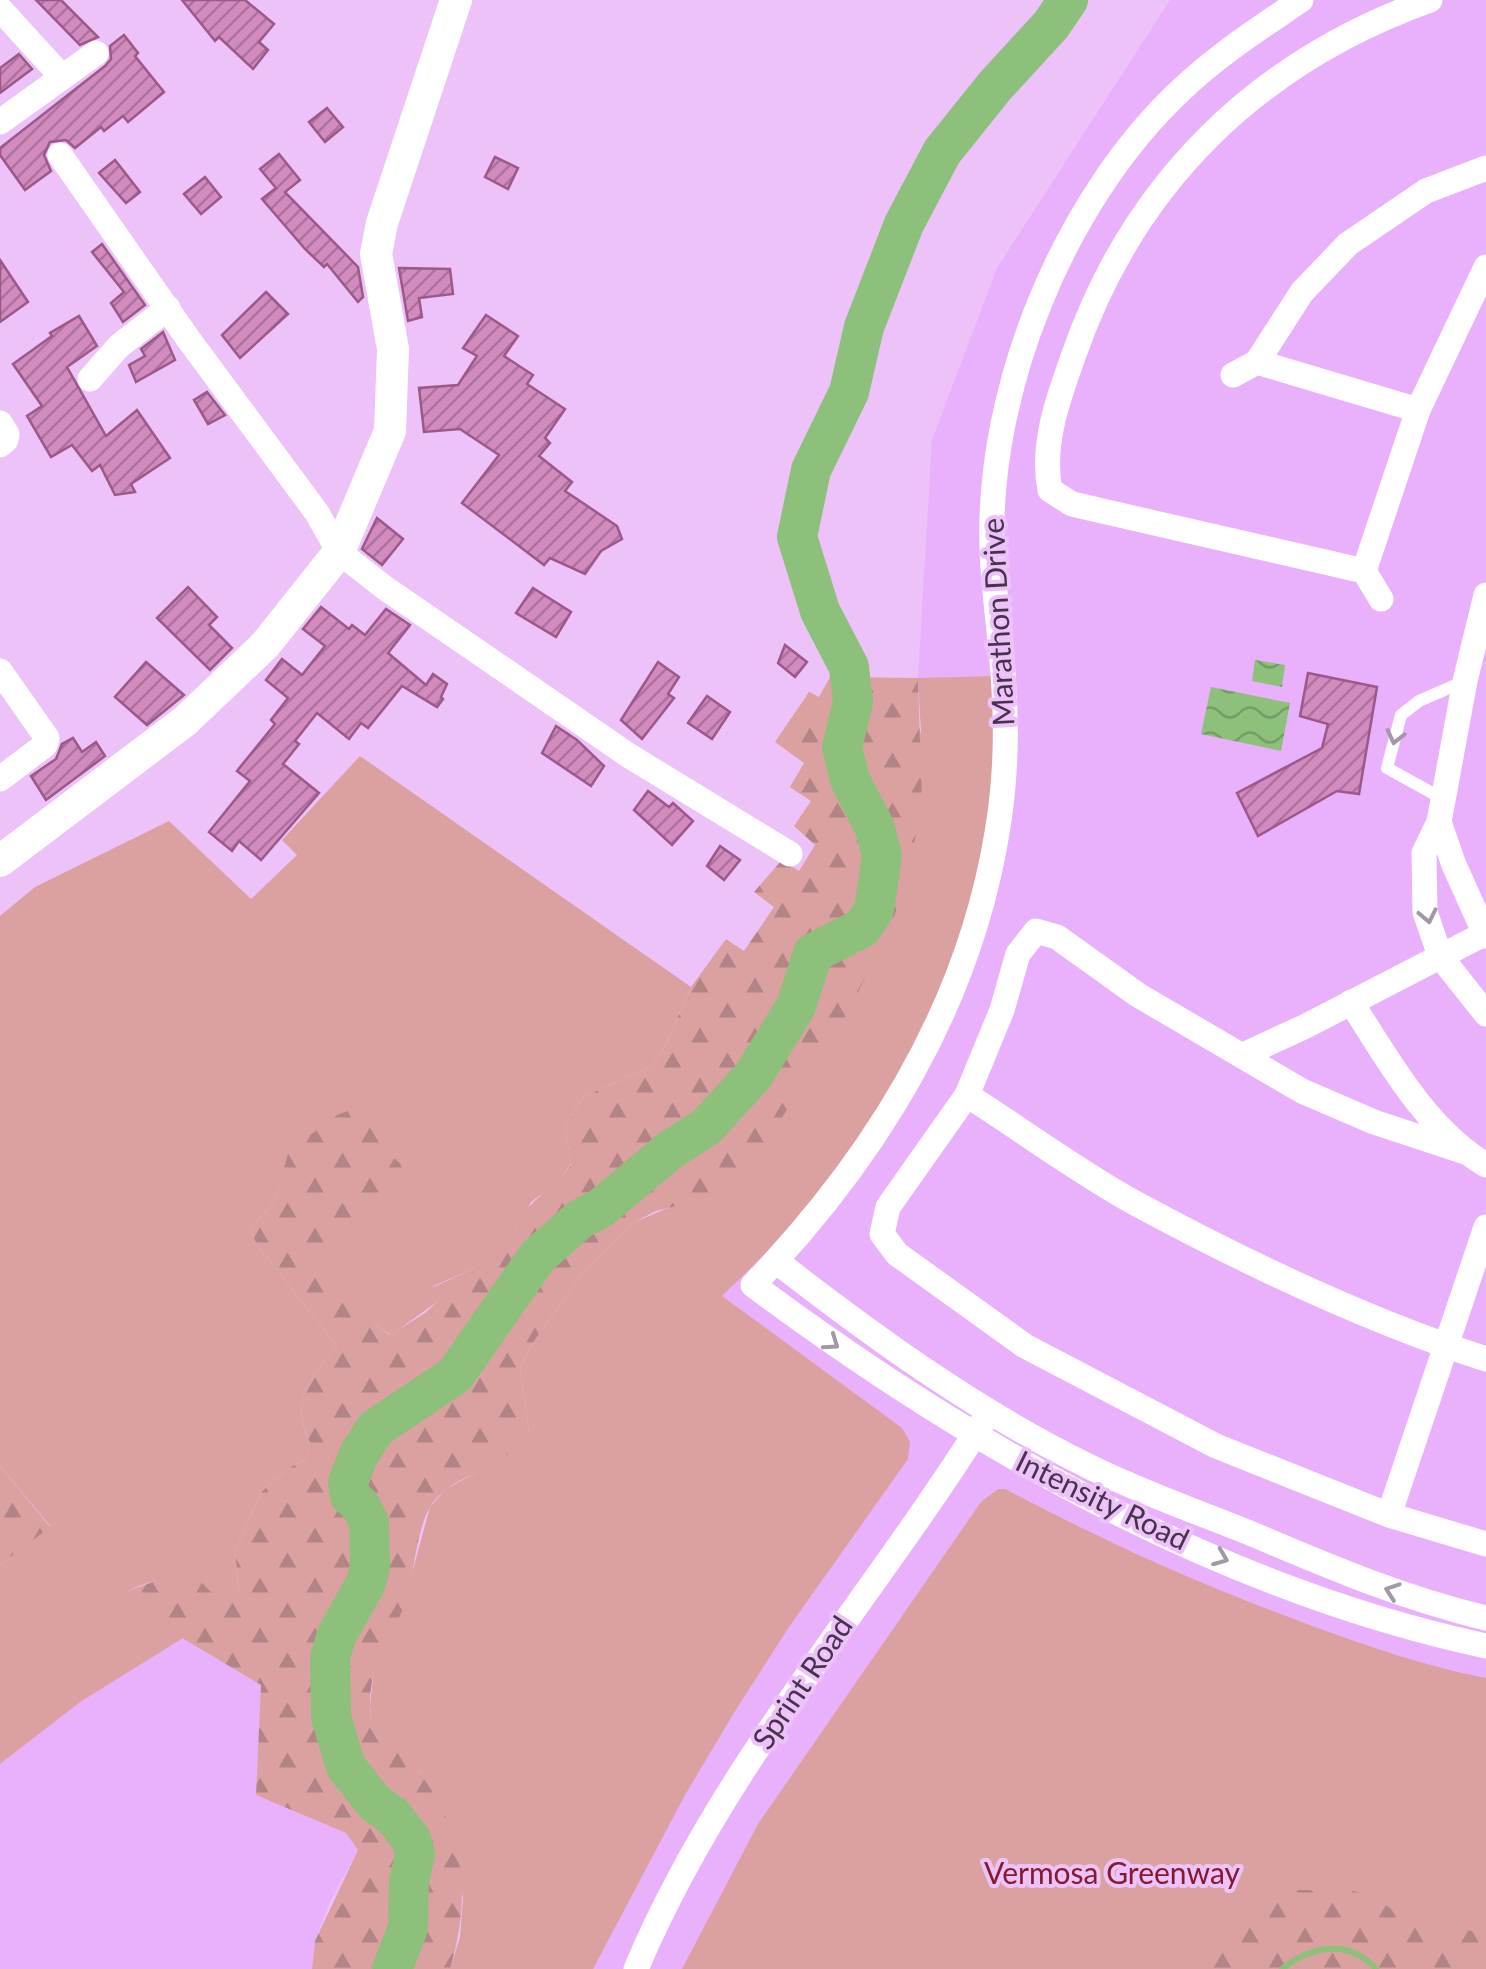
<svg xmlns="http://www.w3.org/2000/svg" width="1486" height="1969" viewBox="0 0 1486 1969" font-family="Lato,sans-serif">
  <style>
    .built { fill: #e9b0fb }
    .green { fill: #dba1a1 }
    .forest { fill: url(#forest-firs) }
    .water { fill: url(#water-waves) }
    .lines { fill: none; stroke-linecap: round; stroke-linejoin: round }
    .stream { stroke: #8dc07b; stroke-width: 6 }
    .river { stroke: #8dc07b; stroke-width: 40 }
    .building { fill: url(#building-hatch); stroke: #9b5889; stroke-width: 2.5 }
    .service { stroke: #fff; stroke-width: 12 }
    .minor { stroke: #fff; stroke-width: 25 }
    .tertiary { stroke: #fff; stroke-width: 32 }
    .oneway { stroke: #a398a6 }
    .labels { text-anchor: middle; stroke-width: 8; stroke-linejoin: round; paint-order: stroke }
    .street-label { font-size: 30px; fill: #47324d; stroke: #ecc2f9 }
    .park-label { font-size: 30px; fill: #841a2b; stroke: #ecc2f9 }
  </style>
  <defs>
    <pattern id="forest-firs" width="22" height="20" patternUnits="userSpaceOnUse" patternTransform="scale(2.5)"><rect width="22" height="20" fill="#dba1a1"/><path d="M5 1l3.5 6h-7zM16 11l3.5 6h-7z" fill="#b38485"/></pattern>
    <pattern id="water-waves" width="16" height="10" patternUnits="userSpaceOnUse" patternTransform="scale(2.5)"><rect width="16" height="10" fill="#8dc07b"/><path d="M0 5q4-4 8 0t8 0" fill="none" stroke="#759d67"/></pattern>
    <pattern id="building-hatch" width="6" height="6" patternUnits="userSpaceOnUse" patternTransform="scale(2.5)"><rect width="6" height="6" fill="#d28bbe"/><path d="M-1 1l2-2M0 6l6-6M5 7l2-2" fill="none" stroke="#ac729d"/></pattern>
  </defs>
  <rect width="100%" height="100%" fill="#ecc2f9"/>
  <g class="built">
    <polygon points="1170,0 1486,0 1486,1969 450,1969 921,731 918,678 932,440 997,268"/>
    <polygon points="37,1536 135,1610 262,1685 256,1795 347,1833 358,1850 329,1904 315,1941 312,1969 0,1969 0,1565"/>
  </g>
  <g class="green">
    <path d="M 998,676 C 995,721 996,768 989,813 C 972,936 919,1053 850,1155 C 814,1207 767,1252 722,1296 L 902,1428 L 910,1442 L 908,1459 L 789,1627 L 735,1711 L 685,1795 L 593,1969 L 450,1969 L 460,1937 L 463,1898 L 445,1822 L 419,1772 L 391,1751 L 372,1727 L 370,1705 L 375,1662 L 403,1606 L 430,1507 L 445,1490 L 508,1454 L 529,1433 L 520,1367 L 532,1344 L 585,1270 L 635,1222 L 677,1204 L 828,1049 L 854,996 L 921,731 L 918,678 Z"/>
    <path d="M 360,756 L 691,987 L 665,1046 L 652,1066 L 583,1097 L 565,1125 L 571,1164 L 554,1185 L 531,1202 L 518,1228 L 492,1252 L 471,1270 L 433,1286 L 441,1299 L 391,1335 L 377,1326 L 323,1262 L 375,1207 L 400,1163 L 388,1153 L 280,1182 L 274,1202 L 250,1229 L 257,1245 L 337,1346 C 309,1380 290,1399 310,1444 L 305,1460 L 290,1467 L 262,1491 L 235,1551 L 239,1593 L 212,1593 L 195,1577 C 166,1577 143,1582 117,1596 L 183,1638 L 80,1702 L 0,1764 L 0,1565 L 50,1526 L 0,1466 L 0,916 L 35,887 L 169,821 L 251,899 L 297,855 L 282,840 Z"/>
    <path d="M 998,1489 L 1005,1489 C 1107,1543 1210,1589 1318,1628 C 1373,1648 1428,1667 1486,1678 L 1486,1969 L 682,1969 L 758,1824 L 981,1502 Z"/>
  </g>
  <g class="forest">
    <path d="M 830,677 L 918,678 L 922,801 L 908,877 L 887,936 L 828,1049 L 764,1144 L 723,1187 L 699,1200 L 656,1211 L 635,1222 L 585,1270 L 532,1344 L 520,1367 L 529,1433 C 522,1440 515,1448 508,1454 C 484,1473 451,1478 432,1504 C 415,1529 415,1576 404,1606 C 390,1642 370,1663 370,1705 C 370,1745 401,1749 421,1775 C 466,1836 471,1898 450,1969 L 312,1969 L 315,1941 L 358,1850 L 346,1833 L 256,1795 L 261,1685 L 135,1610 L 116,1595 L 167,1577 L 196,1577 L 212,1593 L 239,1593 L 235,1551 L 262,1491 L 290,1467 L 305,1460 L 310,1443 C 290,1399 309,1380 337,1346 L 257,1245 L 250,1229 L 274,1202 L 289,1151 L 337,1115 L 361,1106 L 388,1153 L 400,1163 L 405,1177 L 324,1262 L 377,1326 L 390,1335 L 425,1313 L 440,1299 L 433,1287 L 471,1270 L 518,1228 L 516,1221 C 533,1200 554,1185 571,1165 L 565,1125 L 583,1097 L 652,1066 L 665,1046 L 691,987 L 726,939 L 744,951 L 774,907 L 754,892 L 782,860 L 799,871 L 815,845 L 794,826 L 811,801 L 790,787 L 804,763 L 775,742 L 809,692 L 819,697 Z"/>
    <polygon points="0,1466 50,1527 0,1565"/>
    <polygon points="1298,1890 1310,1890 1318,1894 1353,1891 1372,1895 1409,1922 1486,1933 1486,1969 1204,1969 1221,1941 1239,1925"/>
  </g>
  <g class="water">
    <polygon points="1255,660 1285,665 1282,687 1252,681"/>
    <polygon points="1211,687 1290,703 1281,751 1201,734"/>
  </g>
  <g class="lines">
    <path class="stream" d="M 1282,1969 C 1311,1946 1349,1938 1376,1969"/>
    <polyline class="river" points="392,1969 408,1928 409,1882 415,1854 411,1839 393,1816 375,1803 346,1767 331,1717 330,1657 337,1634 366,1583 370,1566 369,1522 360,1505 350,1496 348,1482 359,1454 376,1428 455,1375 538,1256 580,1219 601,1208 670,1150 706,1127 753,1076 796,1006 813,953 862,928 874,910 882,856 875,828 850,780 842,747 853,702 849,667 820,611 797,537 811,470 849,392 864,327 904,224 942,152 995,86 1051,25 1068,0"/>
  </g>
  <g class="building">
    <polygon points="36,0 61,0 98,37 80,45"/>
    <polygon points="182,0 245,0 274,24 259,42 268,50 253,69 219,37 215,41"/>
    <polygon points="124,35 138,53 135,56 164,92 128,122 123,116 104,131 101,127 75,148 66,140 50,142 44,155 51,171 25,190 0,155 0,148 105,66 111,59 110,46"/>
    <polygon points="19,54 32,69 0,93 0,68"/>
    <polygon points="327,108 343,127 325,142 309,122"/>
    <polygon points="279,154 300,180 285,192 358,267 363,297 358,302 327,264 324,267 305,249 262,199 276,188 260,169"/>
    <polygon points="495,157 518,168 508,189 485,177"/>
    <polygon points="115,160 140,192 126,203 99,173"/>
    <polygon points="205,177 221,197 201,214 184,194"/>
    <polygon points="102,244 145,305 123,322 111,303 124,292 92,252"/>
    <polygon points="0,260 28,302 0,322"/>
    <polygon points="399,268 450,269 453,294 419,298 422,317 408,321"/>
    <polygon points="266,292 288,314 240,358 222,335"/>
    <polygon points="486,315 518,336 504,356 533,375 527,384 565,409 545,438 550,443 539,456 572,482 565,491 617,526 622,539 601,551 585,574 550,558 544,565 462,503 499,455 460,429 424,432 419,388 458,385 477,356 463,348"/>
    <polygon points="79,316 97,346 67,367 106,436 137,410 170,458 131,484 135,492 115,495 100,465 92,471 72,445 51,457 27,416 42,406 13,364 52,336 50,333"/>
    <polygon points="163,332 175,360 136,382 129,365 145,356 141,349"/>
    <polygon points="207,392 225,415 208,424 194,400"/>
    <polygon points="377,518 403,539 382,565 362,549"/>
    <polygon points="188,587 217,617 209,625 232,648 210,670 157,618"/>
    <polygon points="533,588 571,612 556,637 516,613"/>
    <polygon points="321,607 349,629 352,625 365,635 386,609 410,625 388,653 426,685 433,674 447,684 441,697 443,699 437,707 402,686 368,728 361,723 349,739 317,713 295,741 299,744 283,764 319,793 261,860 239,841 232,851 209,832 250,781 237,771 275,724 271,720 288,698 266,680 282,659 302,675 325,646 303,629"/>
    <polygon points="785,645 807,662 795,677 778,663"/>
    <polygon points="146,662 184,695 147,725 115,697"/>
    <polygon points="658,662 679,677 668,694 674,698 642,739 621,720"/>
    <polygon points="1308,673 1377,687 1359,794 1337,791 1258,836 1237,793 1322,748 1328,724 1300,716"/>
    <polygon points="707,696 730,712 712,739 688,723"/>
    <polygon points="556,726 577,740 604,766 591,786 542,753"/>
    <polygon points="73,738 82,752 96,742 105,756 46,800 31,776 56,759 62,744"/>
    <polygon points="648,791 669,807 673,803 693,821 672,845 634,810"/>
    <polygon points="720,846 740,860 724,880 707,866"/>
  </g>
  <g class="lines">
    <polyline class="service" points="1443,799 1387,768 1401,715 1419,701 1465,681"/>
    <g class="minor">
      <path d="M 1301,0 C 1260,28 1216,56 1180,91 C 1064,200 987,389 992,547 C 993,594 1002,642 1004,690 C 1007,737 1005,786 997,833 C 968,1009 875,1158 753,1285 C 968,1445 1221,1589 1486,1646"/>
      <polyline points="0,9 62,77"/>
      <polyline points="0,122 96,53"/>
      <polyline points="60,155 189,340 317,513 339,552 385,588 628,755 790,854"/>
      <polyline points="1233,375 1257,362"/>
      <polyline points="90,379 119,346 168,308"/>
      <polyline points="1418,410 1257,362 1302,292 1348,244 1426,191 1486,168"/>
      <polyline points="0,423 7,434 6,440 0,445"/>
      <polyline points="1364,571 1418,410 1486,267"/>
      <polyline points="1486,595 1465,681 1439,822 1424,853 1425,912 1440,956 1486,1014"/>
      <path d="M 1381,599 L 1364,571 L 1072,504 L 1050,490 C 1041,445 1058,399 1073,357 C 1133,183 1257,62 1430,0"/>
      <polyline points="0,671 47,738 45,745 0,779"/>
      <polyline points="1439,822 1454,865 1486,936"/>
      <path d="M 1351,1002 C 1388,1060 1426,1129 1486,1165"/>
      <polyline points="1243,1055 1304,1027 1484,934"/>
      <path d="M 967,1095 C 1022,1130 1077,1171 1135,1203 C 1246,1263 1365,1320 1486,1359"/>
      <polyline points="1465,1152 1374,1122 1302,1091 1138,995 1057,937 1036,931 1018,954 1002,1010 967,1095 888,1207 882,1234 897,1254 1025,1346 1216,1446 1389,1515 1486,1544"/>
      <path d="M 776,1261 C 874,1337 976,1411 1088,1466 C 1142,1493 1201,1513 1257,1536 C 1332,1568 1406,1599 1486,1618"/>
      <polyline points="1389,1515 1486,1227"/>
      <path d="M 636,1969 C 720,1769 868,1604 982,1423"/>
    </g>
    <polyline class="tertiary" points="0,861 185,721 265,645 339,552 390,431 393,349 376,254 382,223 456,0"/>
  </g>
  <defs><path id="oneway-chevron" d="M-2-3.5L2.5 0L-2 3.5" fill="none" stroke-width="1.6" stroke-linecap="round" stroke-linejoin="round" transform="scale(2.5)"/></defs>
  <g class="oneway">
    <use href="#oneway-chevron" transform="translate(1395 737) rotate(104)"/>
    <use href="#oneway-chevron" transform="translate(1428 916) rotate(78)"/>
    <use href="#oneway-chevron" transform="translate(832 1343) rotate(35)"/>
    <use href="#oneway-chevron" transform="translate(1221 1558) rotate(22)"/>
    <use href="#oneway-chevron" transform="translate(1392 1591) rotate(-161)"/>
  </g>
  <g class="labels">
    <g class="street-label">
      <text transform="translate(999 622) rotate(-93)" y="10">Marathon Drive</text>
      <text transform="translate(1102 1501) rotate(26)" y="10">Intensity Road</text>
      <text transform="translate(803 1683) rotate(-56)" y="10">Sprint Road</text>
    </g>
    <g class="park-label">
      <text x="1112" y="1884">Vermosa Greenway</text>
    </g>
  </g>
</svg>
